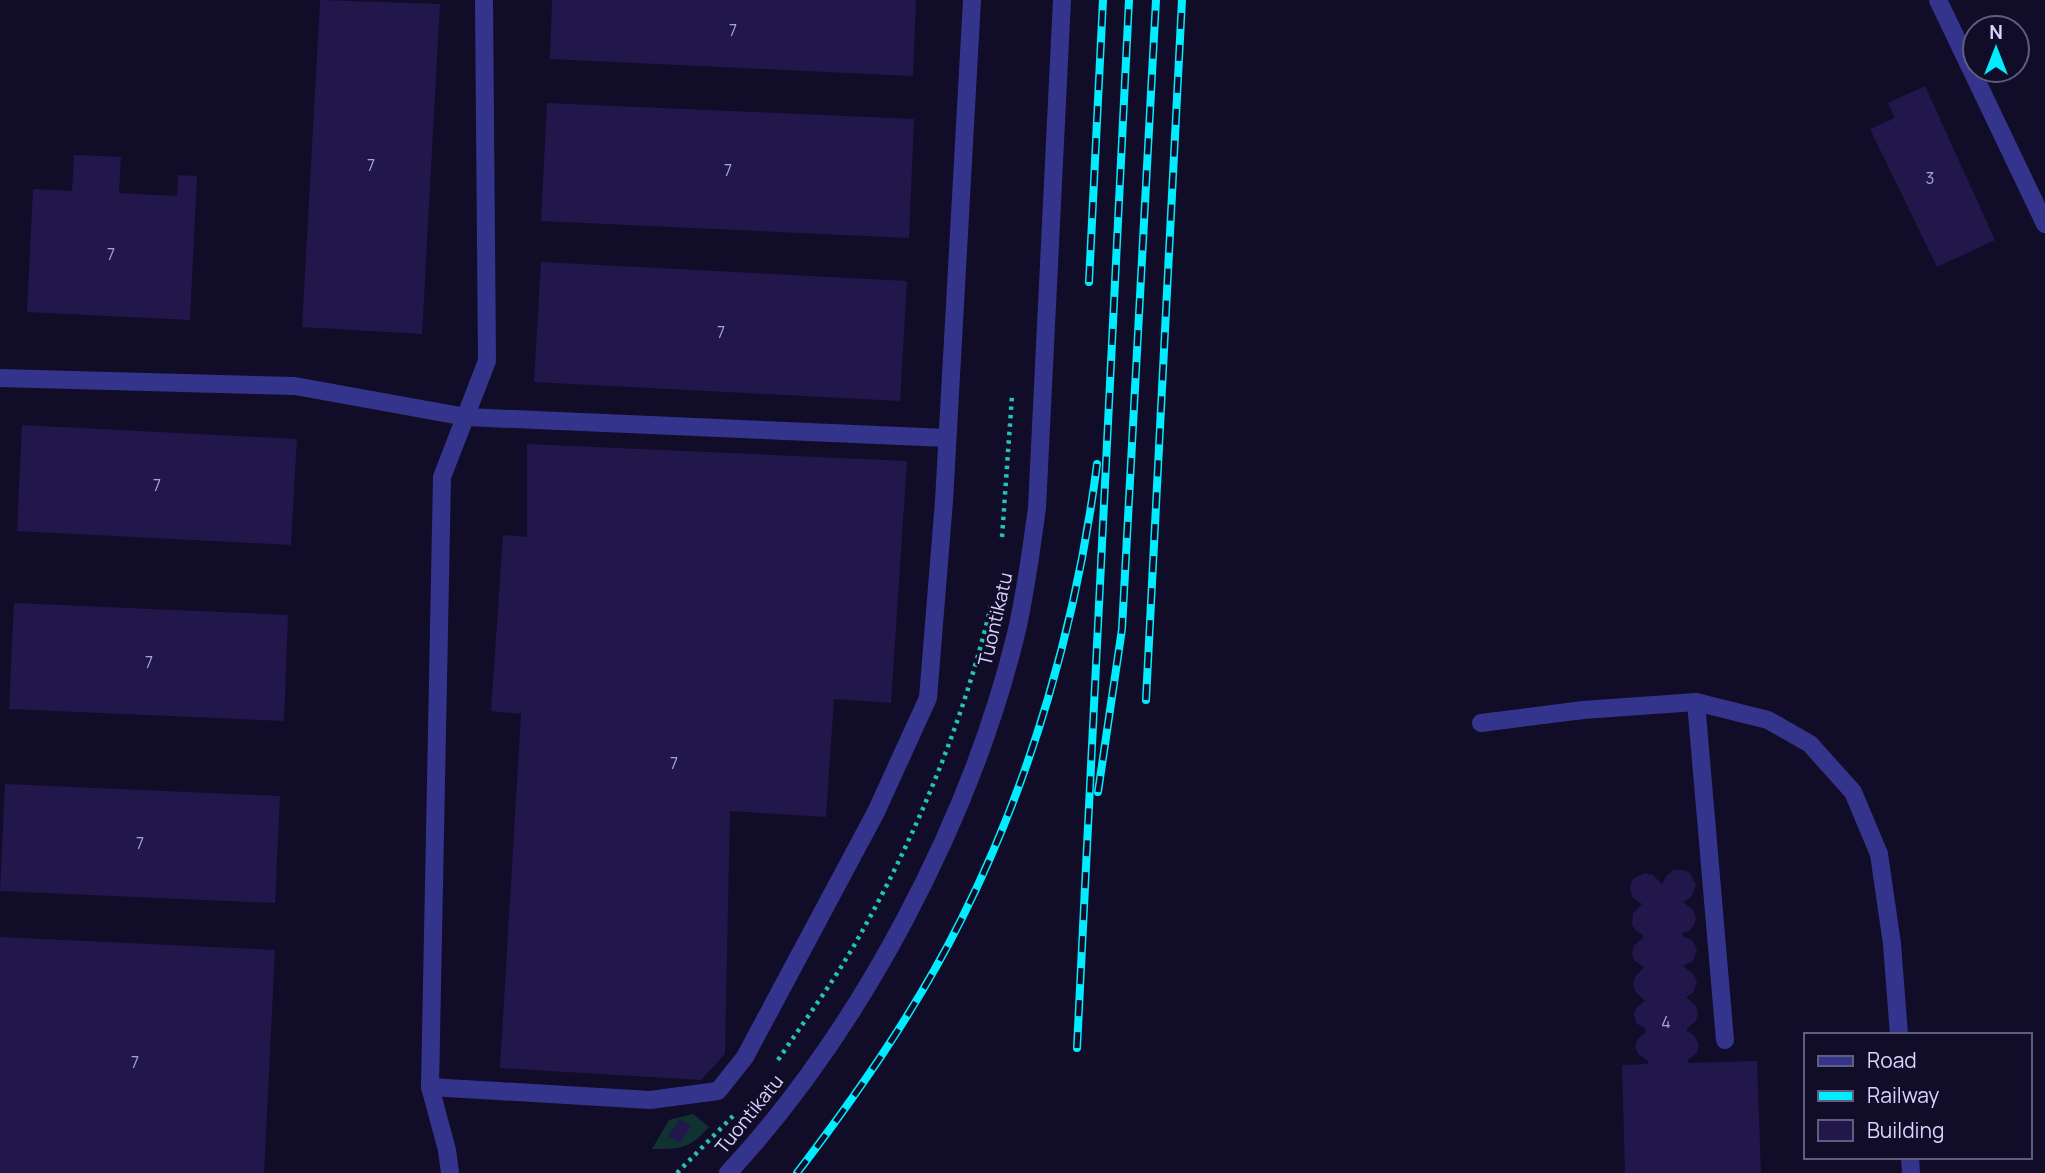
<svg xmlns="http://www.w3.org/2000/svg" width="2045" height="1173" viewBox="0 0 2045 1173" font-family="Manrope,sans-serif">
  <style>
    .green { fill: #103331 }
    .building { fill: #21174b }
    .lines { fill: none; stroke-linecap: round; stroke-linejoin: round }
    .path { stroke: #23c4b7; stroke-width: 4.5; stroke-dasharray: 3.5 5; stroke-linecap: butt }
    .service { stroke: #35348c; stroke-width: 18 }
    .tertiary { stroke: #35348c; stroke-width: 18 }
    .rail-casing { stroke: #00ecff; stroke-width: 8 }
    .rail { stroke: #110d28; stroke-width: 5; stroke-dasharray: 16; stroke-linecap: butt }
    .labels { text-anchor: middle; stroke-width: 5; stroke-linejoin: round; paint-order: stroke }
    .number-label { font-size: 16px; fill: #aaa5d2 }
    .street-label { font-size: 19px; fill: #d8d4ff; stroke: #110d28 }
  </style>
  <rect width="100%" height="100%" fill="#110d28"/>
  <path class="green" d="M 693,1114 L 709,1127 C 689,1149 681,1149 652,1149 L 669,1120 Z"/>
  <g class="building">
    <polygon points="320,0 440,4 422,334 302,327"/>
    <polygon points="552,0 916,0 913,76 550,59"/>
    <polygon points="1925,86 1995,240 1937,267 1870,129 1895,118 1888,103"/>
    <polygon points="547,103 914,119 909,238 541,221"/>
    <polygon points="74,155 121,157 119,193 177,196 178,175 197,176 190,320 27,312 33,189 72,191"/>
    <polygon points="541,262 907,281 900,401 534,382"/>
    <polygon points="22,425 297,439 291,545 17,531"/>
    <polygon points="527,444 907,461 891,703 834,699 826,817 730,811 725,1054 701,1080 500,1068 521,714 491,711 503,535 527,537"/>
    <polygon points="14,603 288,615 284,721 9,709"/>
    <polygon points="5,784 280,796 275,903 0,891"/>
    <polygon points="1674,870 1683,870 1690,873 1696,885 1691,897 1683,902 1693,910 1696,918 1694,925 1689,931 1682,933 1682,936 1692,940 1697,950 1693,961 1683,966 1694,975 1697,982 1693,993 1686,997 1696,1006 1698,1013 1696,1021 1687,1028 1687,1031 1694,1035 1699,1045 1697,1053 1688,1060 1688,1063 1757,1061 1761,1173 1625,1173 1622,1065 1648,1064 1648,1061 1638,1054 1635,1047 1637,1040 1646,1032 1646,1029 1636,1023 1634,1015 1636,1008 1645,1001 1635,991 1633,984 1635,977 1644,967 1634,960 1632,953 1634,946 1643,938 1643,935 1636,931 1632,925 1633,913 1642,904 1632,897 1630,885 1634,878 1645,873 1653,875 1662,884 1667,875"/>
    <polygon points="0,937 275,950 264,1173 0,1173"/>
    <polygon points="680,1119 691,1126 680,1143 668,1136"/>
  </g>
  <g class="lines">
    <g class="path">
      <polyline points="1002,537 1012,396"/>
      <path d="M 778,1060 C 803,1023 829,988 852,949 C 913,844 965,720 992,601"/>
      <polyline points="677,1173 733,1116"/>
    </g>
    <g class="service">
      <polyline points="1938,0 2045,224"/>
      <polyline points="0,378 295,386 466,417 947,438"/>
      <polyline points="1696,702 1725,1040"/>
      <polyline points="1481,723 1583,710 1696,702 1768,720 1810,744 1853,792 1879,854 1892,944 1899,1035"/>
      <polyline points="430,1087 650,1100 718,1091 745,1057 876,812 928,698 944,501 972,0"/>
      <polyline points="1910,1157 1911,1173"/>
      <polyline points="450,1173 447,1150 430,1087 442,477 487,361 484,0"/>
    </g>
    <path class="tertiary" d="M 728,1173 C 860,1031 970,822 1016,634 C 1026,592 1031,550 1037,508 L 1062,0"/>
    <g class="rail-casing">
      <g id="rail">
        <polyline points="1089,282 1103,0"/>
        <polyline points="1146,700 1182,0"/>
        <polyline points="1098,792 1122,629 1156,0"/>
        <polyline points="1077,1048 1129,0"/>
        <path d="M 797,1173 C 858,1093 916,1010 961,920 C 1032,779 1077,621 1097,464"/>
      </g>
    </g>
    <use href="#rail" class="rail"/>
  </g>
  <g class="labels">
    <g class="number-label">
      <text x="733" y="36">7</text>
      <text x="371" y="171">7</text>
      <text x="728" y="176">7</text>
      <text x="1930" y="184">3</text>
      <text x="111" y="260">7</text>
      <text x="721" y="338">7</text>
      <text x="157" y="491">7</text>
      <text x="149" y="668">7</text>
      <text x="674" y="769">7</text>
      <text x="140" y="849">7</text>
      <text x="1666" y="1028">4</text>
      <text x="135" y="1068">7</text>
    </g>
    <g class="street-label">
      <text transform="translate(995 619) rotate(-77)" y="7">Tuontikatu</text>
      <text transform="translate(749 1114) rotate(-51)" y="7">Tuontikatu</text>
    </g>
  </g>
  <rect x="1804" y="1033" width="228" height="126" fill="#110d28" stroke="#615d7e" stroke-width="2"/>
  <rect x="1818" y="1056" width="35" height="10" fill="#35348c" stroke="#615d7e" stroke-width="2"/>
  <text x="1867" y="1068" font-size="21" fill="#d8d4ff">Road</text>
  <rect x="1818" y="1091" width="35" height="10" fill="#00ecff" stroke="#615d7e" stroke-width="2"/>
  <text x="1867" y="1103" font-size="21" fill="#d8d4ff">Railway</text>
  <rect x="1818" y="1120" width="35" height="21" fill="#21174b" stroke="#615d7e" stroke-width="2"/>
  <text x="1867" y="1138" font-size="21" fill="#d8d4ff">Building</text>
  <g transform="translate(1996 49)"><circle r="33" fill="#110d28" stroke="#615d7e" stroke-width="2"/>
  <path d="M0-5L12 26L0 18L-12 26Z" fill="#00ecff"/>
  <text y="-10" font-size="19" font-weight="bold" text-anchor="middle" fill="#d8d4ff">N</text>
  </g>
</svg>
